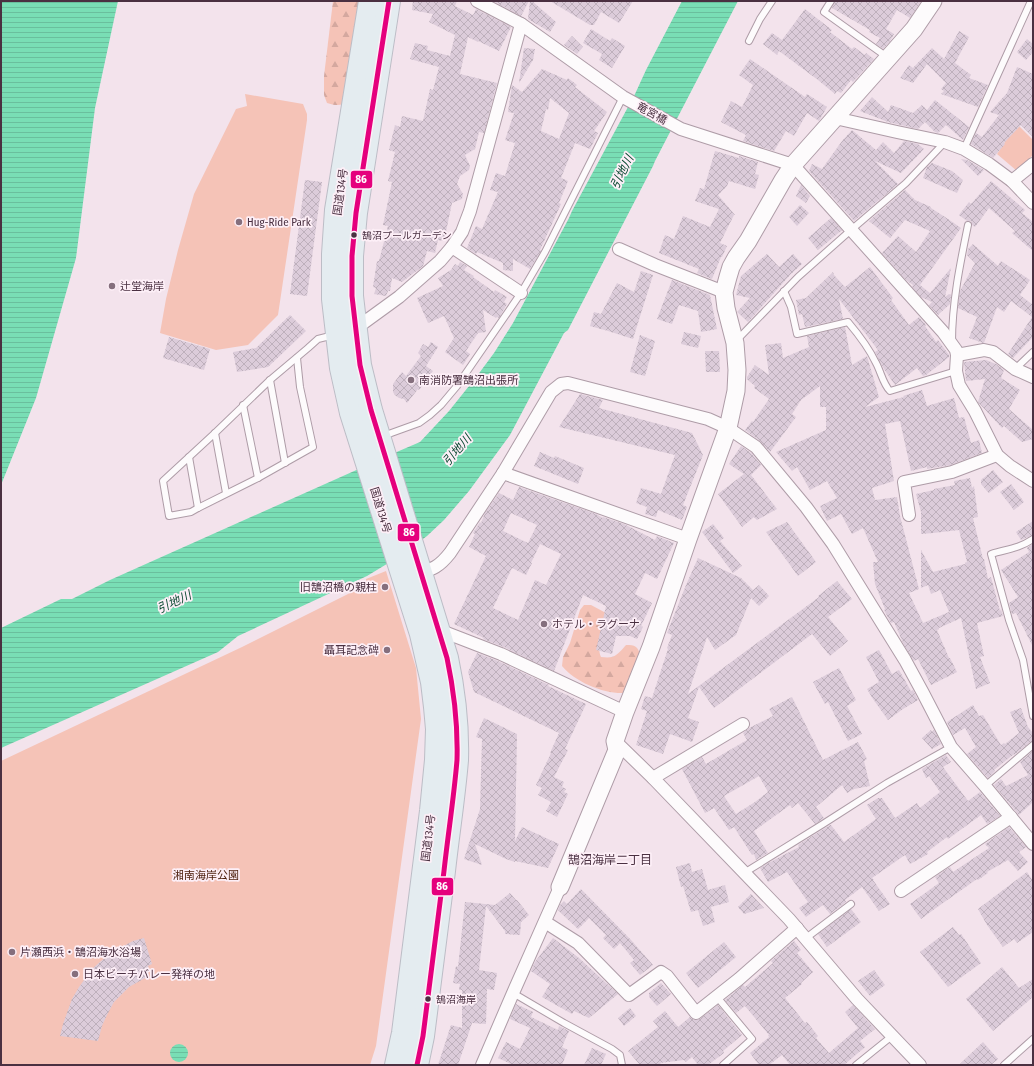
<svg xmlns="http://www.w3.org/2000/svg" width="1034" height="1066" viewBox="0 0 1034 1066" font-family="'Fira Sans Condensed','Noto Sans JP',sans-serif">
  <style>
    .forest { fill: url(#forest-firs) }
    .green { fill: #f5c3b7 }
    .water { fill: url(#water-rules) }
    .building { fill: url(#building-cross-hatch); fill-rule: evenodd }
    .lines { fill: none; stroke-linecap: round; stroke-linejoin: round }
    .lane-casing { stroke: #ae9ca7; stroke-width: 8 }
    .street-casing { stroke: #ae9ca7; stroke-width: 14 }
    .secondary-casing { stroke: #ae9ca7; stroke-width: 19 }
    .highway-casing { stroke: #bcbdc6; stroke-width: 24 }
    .lane { stroke: #fdfbfc; stroke-width: 6 }
    .street { stroke: #fdfbfc; stroke-width: 12 }
    .secondary { stroke: #fdfbfc; stroke-width: 17 }
    .highway { stroke: #e4ecf0; stroke-width: 22 }
    .bus-1-casing { stroke: #fdeff7; stroke-width: 8 }
    .bus-1 { stroke: #e5007d; stroke-width: 5 }
    .poi-dot { fill: #856f7d; stroke: #fdeff7; stroke-width: 1.5 }
    .bus-dot { fill: #4a3041; stroke: #fdeff7; stroke-width: 1.5 }
    .labels { text-anchor: middle; stroke-width: 3.5; stroke-linejoin: round; paint-order: stroke }
    .bus-label { font-size: 10px; fill: #4a3041; stroke: #fdeff7; text-anchor: start }
    .street-label { font-size: 11px; fill: #4a3041; stroke: #fdeff7 }
    .poi-label { font-size: 11px; fill: #4a3041; stroke: #fdeff7; text-anchor: start }
    .park-label { font-size: 11px; fill: #4d200e; stroke: #fdeff7 }
    .water-label { font-size: 12px; font-style: italic; fill: #094830; stroke: #fdeff7 }
    .neighbourhood-label { font-size: 12px; fill: #4a3041; stroke: #fdeff7 }
    .line-badge { stroke: #fdeff7; stroke-width: 1.5 }
    .badge-label { font-size: 11px; text-anchor: middle; font-weight: bold; fill: #fff }
  </style>
  <defs>
    <pattern id="forest-firs" width="22" height="20" patternUnits="userSpaceOnUse"><rect width="22" height="20" fill="#f5c3b7"/><path d="M5 1l3.5 6h-7zM16 11l3.5 6h-7z" fill="#d4a89f"/></pattern>
    <pattern id="water-rules" width="6" height="5" patternUnits="userSpaceOnUse"><rect width="6" height="5" fill="#79deb5"/><path d="M0 2.5h6" fill="none" stroke="#6abf9d"/></pattern>
    <pattern id="building-cross-hatch" width="8" height="8" patternUnits="userSpaceOnUse"><rect width="8" height="8" fill="#dcccda"/><path d="M0 0l8 8M0 8l8-8" fill="none" stroke="#beb0bc"/></pattern>
  </defs>
  <rect width="100%" height="100%" fill="#f3e3ec"/>
  <g class="forest">
    <path d="M 333,1 L 360,1 L 343,104 C 338,106 333,105 327,103 L 324,95 L 324,76 Z"/>
    <path d="M 584,605 L 591,605 L 606,613 C 603,625 596,646 601,657 C 615,659 617,655 626,645 C 635,645 638,646 640,655 L 624,693 C 604,694 575,682 562,666 L 563,657 L 570,643 L 580,610 Z"/>
  </g>
  <g class="green">
    <polygon points="245,94 303,104 307,114 307,120 278,315 248,345 216,350 160,333 166,299 178,250 194,194 236,109 247,106"/>
    <polygon points="1017,124 1033,140 1033,155 1017,171 997,154"/>
    <polygon points="386,571 416,668 421,719 376,1046 370,1065 1,1065 1,761 242,647 366,585 366,579"/>
  </g>
  <g class="water">
    <polygon points="1,1 118,1 95,108 76,258 36,398 1,485"/>
    <polygon points="682,1 738,1 655,161 653,166 568,330 564,333 510,435 469,491 444,520 427,536 400,556 367,576 238,636 218,652 1,748 1,628 61,599 72,599 110,580 399,451 420,442 449,411 477,376 494,353 513,323 569,218 572,211 635,94 646,70"/>
    <circle cx="179" cy="1053" r="9"/>
  </g>
  <g class="building">
    <polygon points="413,1 457,1 455,6 473,15 476,9 511,27 499,51 478,41 478,42 468,37 460,74 497,83 484,133 479,132 475,149 465,155 470,166 469,170 460,176 457,184 463,194 462,199 452,203 444,241 438,240 435,253 427,251 423,266 402,282 392,278 390,291 388,291 386,296 374,294 376,288 373,287 377,261 379,261 388,226 383,225 392,182 388,181 395,152 389,150 395,125 400,127 402,116 423,121 430,89 433,90 439,67 410,59 415,43 428,46 427,50 450,56 455,35 429,22 433,14 412,10"/>
    <polygon points="493,1 529,1 521,16"/>
    <polygon points="530,1 532,1 556,22 550,32 528,19"/>
    <polygon points="550,1 633,1 619,23 601,12 594,25 590,25"/>
    <polygon points="835,1 921,1 910,18 897,10 886,29 894,34 890,41 883,49 876,44 880,38 869,32 870,30 832,8"/>
    <polygon points="805,9 832,30 830,32 852,49 854,47 865,55 866,53 874,59 853,82 851,80 841,93 837,91 835,94 818,80 779,51 777,55 763,44 772,33 782,40"/>
    <polygon points="591,29 610,41 612,38 625,46 612,68 599,60 602,54 583,43"/>
    <polygon points="959,31 969,37 955,63 971,75 969,78 988,85 978,107 941,94 944,91 941,89 946,83 927,64 913,83 900,78 909,65 913,68 932,48 944,59"/>
    <polygon points="572,36 583,47 577,54 564,45"/>
    <polygon points="1027,39 1033,44 1033,52 1026,60 1017,52"/>
    <polygon points="524,48 535,49 533,60 519,83"/>
    <polygon points="750,59 805,97 807,94 827,107 819,121 807,113 794,136 786,131 774,151 743,141 746,135 721,122 731,101 742,107 753,85 739,75"/>
    <polygon points="1017,67 1033,74 1033,137 1021,125 1004,143 1005,144 993,158 971,144 976,133 982,137 999,115 990,112 1007,93"/>
    <path d="M 542,69 L 567,80 L 568,78 L 577,85 L 575,87 L 607,112 L 594,131 L 598,133 L 590,149 L 575,143 L 561,178 L 568,181 L 559,203 L 561,204 L 540,250 L 541,251 L 530,269 L 513,259 L 513,271 L 503,270 L 503,263 L 477,252 L 476,254 L 467,248 L 476,226 L 482,229 L 498,192 L 490,190 L 496,173 L 505,176 L 515,143 L 505,140 L 514,113 L 508,112 L 512,85 L 522,92 ZM 550,98 L 569,113 L 559,139 L 541,131 L 546,109 L 548,110 Z"/>
    <polygon points="872,97 888,112 891,105 913,113 922,105 927,110 935,100 969,127 963,140 946,125 938,133 935,132 925,122 918,129 888,122 860,111"/>
    <polygon points="852,130 876,150 883,142 894,153 904,141 918,144 924,149 901,173 875,161 898,184 854,221 809,171 812,164 822,169 842,141"/>
    <polygon points="715,151 739,158 739,156 758,162 755,174 759,175 755,189 729,181 727,186 718,195 735,215 734,215 720,243 727,246 722,257 721,257 712,279 697,273 699,269 659,253 665,235 674,239 683,216 710,227 719,209 695,201 700,188 704,189"/>
    <polygon points="961,159 967,160 984,170 978,176"/>
    <polygon points="932,163 952,171 963,180 957,193 923,178 927,167"/>
    <polygon points="305,180 322,182 307,296 290,294"/>
    <polygon points="991,181 1025,210 1022,213 1033,222 1033,251 1012,233 1015,231 989,208 975,227 972,225 971,221 967,221 959,215 969,202 971,204"/>
    <polygon points="801,185 810,196 806,203 796,196"/>
    <polygon points="905,190 915,200 931,207 931,208 948,219 961,228 920,285 930,293 951,268 945,297 949,294 951,295 950,304 938,315 929,305 932,302 921,297 912,287 913,285 906,280 882,253 898,236 916,252 930,231 905,220 890,238 869,221"/>
    <polygon points="800,205 809,213 797,226 789,217"/>
    <polygon points="831,218 842,230 818,250 808,238"/>
    <polygon points="973,244 998,266 1001,261 1030,280 1020,295 1033,305 1033,337 1013,358 1008,354 1032,317 1011,301 1004,312 997,307 984,343 983,343 969,338 977,317 958,308 960,291 975,263 967,255 968,249"/>
    <polygon points="767,254 779,267 793,254 802,264 791,274 748,322 737,312 750,298 736,295 741,276"/>
    <polygon points="460,262 467,266 464,270 474,276 473,277 494,292 495,290 507,297 504,302 507,304 499,318 497,317 496,318 483,310 486,332 478,333 466,351 470,354 463,365 445,352 454,338 444,316 428,323 417,298 443,286 438,278 451,270 455,264 458,266"/>
    <polygon points="870,267 893,298 891,300 909,325 919,317 926,325 925,326 936,342 938,340 949,355 949,357 926,375 923,376 917,368 895,385 884,369 875,352 878,350 839,299 843,319 805,327 802,314 799,315 796,300 806,298 833,272 834,275 845,287"/>
    <polygon points="641,271 653,275 633,339 608,331 590,326 594,312 601,314 617,283 634,292"/>
    <polygon points="672,280 710,295 717,329 701,332 698,311 679,305 672,324 657,319"/>
    <polygon points="290,315 306,331 268,367 237,372 233,352 256,348"/>
    <polygon points="845,327 852,365 867,356 879,397 865,407 904,397 903,396 922,390 927,406 954,398 959,418 964,417 971,443 979,440 982,453 950,465 927,469 927,467 911,471 900,421 885,424 894,481 872,488 875,500 897,497 900,516 919,589 909,593 923,623 949,612 940,590 931,594 928,585 921,588 921,550 933,572 965,564 965,563 967,562 959,530 933,533 921,534 921,512 916,494 934,490 934,489 955,485 954,481 970,478 972,488 974,486 978,517 973,518 983,559 984,559 988,579 991,577 1000,611 1001,609 1003,616 977,623 984,656 980,657 990,683 976,689 961,618 939,628 939,629 937,630 949,658 950,658 957,672 931,685 918,659 914,661 904,645 894,622 891,623 884,610 885,609 875,584 873,562 878,562 863,528 852,534 841,514 827,521 820,506 837,498 827,481 810,490 797,467 792,471 776,452 826,430 826,407 820,407 820,386 801,400 792,414 796,417 770,452 760,441 745,430 752,421 753,422 769,399 754,388 755,386 747,379 747,377 755,365 769,375 765,345 781,343 783,358 809,347 807,336"/>
    <polygon points="684,332 701,336 698,348 681,344"/>
    <polygon points="640,335 655,341 645,376 630,372"/>
    <polygon points="169,337 210,349 204,370 163,358"/>
    <polygon points="431,342 438,347 426,366 433,371 419,390 418,389 407,403 404,399 399,398 395,395 393,392 393,384 402,372 406,376 421,356 418,353 423,344 428,347"/>
    <polygon points="705,351 719,351 720,372 706,372"/>
    <polygon points="986,360 996,364 1004,370 1001,378 1020,390 1009,409 1033,430 1033,439 1022,442 1004,426 1002,428 978,402 985,379 966,381 964,362"/>
    <polygon points="580,394 603,400 599,408 692,433 703,455 683,505 687,507 682,520 658,510 656,517 645,514 647,507 636,503 641,488 661,494 675,455 559,427"/>
    <polygon points="741,446 751,453 761,465 751,475 777,509 757,520 754,517 742,527 718,494 744,474 729,464"/>
    <polygon points="540,452 554,458 555,456 584,468 578,484 534,466"/>
    <polygon points="993,470 1003,482 989,493 981,484 981,480"/>
    <polygon points="1011,484 1024,502 1014,510 1000,492"/>
    <path d="M 519,487 L 596,514 L 603,518 L 603,517 L 624,524 L 655,540 L 657,536 L 674,543 L 657,579 L 645,573 L 635,594 L 652,603 L 641,626 L 643,627 L 637,639 L 630,636 L 616,636 L 612,654 L 596,650 L 606,606 L 583,595 L 554,671 L 504,647 L 483,639 L 484,638 L 454,624 L 486,556 L 469,547 L 475,534 L 473,533 L 480,522 L 481,523 L 485,513 L 499,493 L 513,500 ZM 511,513 L 537,525 L 528,543 L 503,531 ZM 540,544 L 561,554 L 546,585 L 535,580 L 518,620 L 493,608 L 512,568 L 526,575 L 532,563 L 531,563 Z"/>
    <polygon points="1033,521 1033,535 1021,540 1016,532"/>
    <polygon points="787,522 816,562 798,576 766,532"/>
    <polygon points="713,524 724,538 720,541 742,566 733,573 702,532"/>
    <polygon points="1033,544 1033,647 1016,613 1012,614 1009,603 1018,597 1001,570 1029,552 1027,548"/>
    <polygon points="698,558 741,578 753,590 759,585 769,596 759,606 751,598 736,635 715,650 707,637 688,694 819,597 818,596 837,581 852,599 828,617 848,641 830,656 812,634 714,708 699,687 688,718 699,722 692,742 670,734 663,754 636,745 647,711 641,709 645,696 652,698 668,649 667,648 672,635 667,633 686,585"/>
    <polygon points="879,650 892,674 899,670 911,691 913,690 918,700 903,709 888,720 873,699 867,689 879,682 866,657"/>
    <polygon points="477,653 498,661 549,685 548,686 586,704 565,749 568,750 554,777 564,782 562,787 566,789 564,792 568,794 557,817 546,811 551,802 538,795 542,788 536,785 551,753 550,753 559,733 474,692 468,672"/>
    <polygon points="839,668 856,700 847,706 862,734 848,741 828,702 825,704 813,682"/>
    <path d="M 792,697 L 823,760 L 858,742 L 867,759 L 864,761 L 870,786 L 854,789 L 847,793 L 842,785 L 816,807 L 824,818 L 815,824 L 798,803 L 792,808 L 790,805 L 754,831 L 768,853 L 756,860 L 754,854 L 752,855 L 734,827 L 729,830 L 714,808 L 705,813 L 682,769 L 702,757 L 706,764 L 747,740 L 743,733 L 749,728 L 773,716 L 769,709 ZM 759,776 L 768,792 L 755,802 L 736,814 L 724,796 Z"/>
    <polygon points="973,705 979,716 983,715 1001,745 1004,743 1005,744 1019,733 1010,712 1021,708 1028,727 1033,733 1033,741 1030,742 1014,755 1014,754 994,770 995,771 988,778 967,754 976,747 965,728 953,735 947,722"/>
    <polygon points="484,718 517,734 515,841 522,827 559,844 548,868 515,861 515,862 506,859 475,844 482,865 464,859 480,809 482,739 476,737"/>
    <polygon points="931,730 932,732 934,730 941,744 932,749 922,738"/>
    <polygon points="1033,751 1033,802 1019,815 994,785 1001,779 1006,786 1028,775 1020,762"/>
    <polygon points="946,755 951,762 943,767 968,801 980,792 1000,816 987,824 981,815 948,839 947,837 927,852 928,854 910,864 905,855 872,878 874,880 873,880 890,904 879,911 862,887 845,900 846,902 830,914 823,905 806,917 799,908 808,902 787,872 768,882 760,868 774,860 799,847 798,845 830,825 831,825 844,842 876,819 867,805 878,798 882,798 895,818 917,803 920,808 940,792 929,776 926,778 922,769"/>
    <polygon points="1009,827 1026,847 1019,852 1028,862 1018,871 1008,860 987,872 988,873 978,880 977,879 936,908 921,919 910,904 939,883 935,877 950,867 953,872 989,848 985,844"/>
    <polygon points="690,863 692,872 702,869 708,890 725,885 729,902 711,907 715,922 703,926 698,910 691,912 683,886 681,887 676,867"/>
    <polygon points="1027,872 1033,881 1033,932 1017,943 1014,939 1003,947 987,925 978,909"/>
    <polygon points="581,889 631,940 653,965 640,975 630,963 634,960 620,943 614,949 603,938 606,935 589,918 578,929 558,910 560,905 564,901 567,904"/>
    <polygon points="510,893 516,900 517,900 529,915 521,922 520,935 505,934 505,931 486,906 479,970 497,973 494,990 487,989 486,1024 472,1023 458,1065 438,1065 451,1025 462,1028 462,990 459,990 460,984 453,983 456,966 458,967 465,902 495,905"/>
    <polygon points="751,894 764,908 744,914 738,907"/>
    <polygon points="851,909 861,922 827,947 818,934"/>
    <polygon points="953,927 959,935 961,934 981,963 948,987 920,952"/>
    <polygon points="144,938 152,964 148,966 149,969 144,971 147,977 129,987 114,1002 107,1015 102,1026 98,1041 60,1036 63,1024 72,999 79,987 92,969 101,961 120,948 133,941"/>
    <polygon points="553,938 579,958 618,994 589,1018 574,1011 572,1014 542,997 550,984 531,971 535,962"/>
    <polygon points="794,941 801,950 797,953 813,972 801,983 802,984 785,998 805,1023 807,1022 818,1036 816,1038 829,1053 858,1028 845,1012 853,1005 875,1029 860,1041 865,1047 844,1065 790,1065 782,1055 769,1065 759,1065 750,1053 769,1037 768,1035 769,1035 745,1006 736,1013 725,1000 743,985 745,987 773,963 771,961"/>
    <polygon points="724,942 736,957 698,988 686,973"/>
    <polygon points="1002,967 1019,988 1033,979 1033,997 993,1031 966,999"/>
    <polygon points="874,970 885,985 870,996 858,981"/>
    <polygon points="661,983 671,994 657,1006 649,997 649,993"/>
    <polygon points="516,1004 533,1012 531,1017 558,1030 559,1026 569,1031 562,1047 568,1050 562,1065 513,1065 498,1058 506,1042 520,1049 530,1028 510,1019"/>
    <polygon points="718,1005 742,1035 723,1051 724,1053 708,1065 698,1065 692,1057 686,1062 684,1060 660,1063 662,1065 640,1065 628,1051 658,1027 653,1021 665,1011 678,1027 690,1017 694,1020 697,1020 700,1019"/>
    <polygon points="630,1008 636,1016 624,1026 618,1018"/>
    <polygon points="983,1042 998,1059 991,1065 959,1065"/>
    <polygon points="592,1048 606,1054 601,1065 584,1065"/>
  </g>
  <g class="lines">
    <g class="lane-casing">
      <g id="lane">
        <polyline points="831,1 824,12 887,57"/>
        <polyline points="749,41 760,19 772,1"/>
        <polyline points="964,149 1031,1"/>
        <path d="M 784,291 L 791,307 L 797,334 L 848,322 C 859,335 869,348 876,363 C 881,372 883,384 890,391 L 956,371"/>
        <polyline points="736,341 798,277 851,230 906,183 945,142"/>
        <path d="M 952,342 C 952,303 960,264 968,225"/>
        <polyline points="1015,369 1033,352"/>
        <polyline points="270,380 285,463"/>
        <polyline points="243,405 258,478"/>
        <polyline points="215,433 226,493"/>
        <polyline points="383,436 419,423 430,415 441,405 457,386 521,293 545,252 623,97"/>
        <polyline points="189,457 198,508 258,478 313,447 300,387 297,358"/>
        <polyline points="198,508 191,512 169,516 163,481 215,433 270,380 308,348 318,339 334,335"/>
        <path d="M 1033,539 C 1018,549 1007,549 991,554 L 1009,620 L 1023,660 L 1033,716"/>
        <polyline points="985,786 1033,745"/>
        <polyline points="744,873 823,824 887,783 951,747"/>
        <polyline points="806,938 851,904"/>
        <polyline points="513,993 564,1023 612,1049 620,1055 622,1065"/>
        <polyline points="717,997 752,1039 723,1065"/>
        <polyline points="856,1065 892,1036"/>
        <polyline points="1004,1065 1033,1039"/>
      </g>
    </g>
    <g class="street-casing">
      <g id="street">
        <polyline points="477,1 521,24 623,97 681,129 793,165 943,332 956,350 957,355 956,371 959,385 975,411 997,455 1010,466 1033,481"/>
        <polyline points="835,118 897,132 945,142 964,149 989,164 1012,181 1033,203"/>
        <polyline points="1012,181 1033,164"/>
        <polyline points="452,247 521,293"/>
        <polyline points="619,249 655,265 724,292"/>
        <polyline points="355,329 399,297 440,261 452,247 462,232 470,211 521,24"/>
        <polyline points="957,355 984,350 993,352 1015,369 1033,377"/>
        <polyline points="503,473 551,392 561,384 568,383 708,419 728,428 756,447 806,507 833,544 905,660 923,693 951,747 985,786 1033,844"/>
        <polyline points="909,515 904,482 952,472 997,455"/>
        <path d="M 417,574 C 433,569 439,567 450,553 L 503,473 L 688,539"/>
        <polyline points="439,630 501,654 625,712"/>
        <polyline points="615,741 653,778 789,919 857,999 920,1065"/>
        <polyline points="653,778 743,724"/>
        <polyline points="901,891 1011,817"/>
        <polyline points="545,922 578,943 629,995 661,972 667,976 696,1013 739,979 797,928"/>
        <polyline points="482,1065 513,993 560,887"/>
      </g>
    </g>
    <g class="secondary-casing">
      <polyline id="secondary" points="560,887 617,750 615,741 625,712 651,647 688,539 728,428 736,391 737,370 735,343 726,308 724,292 728,277 731,267 736,258 748,241 783,180 793,165 914,29 933,1"/>
    </g>
    <g class="highway-casing">
      <g id="highway">
        <polyline points="370,1 336,210 333,254 333,299 341,368 351,413 421,634 432,682 435,707 437,729 436,760 431,811 403,1033 396,1065"/>
        <path d="M 389,1 L 356,213 L 352,256 L 352,296 L 360,365 L 371,410 L 447,658 C 454,691 458,726 457,760 C 454,797 448,834 444,871 C 437,926 430,981 423,1036 L 417,1065"/>
      </g>
    </g>
    <use href="#lane" class="lane"/>
    <use href="#street" class="street"/>
    <use href="#secondary" class="secondary"/>
    <use href="#highway" class="highway"/>
    <g class="bus-1-casing">
      <path id="bus-1" d="M 389,1 L 356,213 L 352,256 L 352,296 L 360,365 L 371,410 L 447,658 C 454,691 458,726 457,760 C 454,797 448,834 444,871 C 437,926 430,981 423,1036 L 417,1065"/>
    </g>
    <use href="#bus-1" class="bus-1"/>
  </g>
  <g class="poi-dot">
    <circle cx="239" cy="222" r="4"/>
    <circle cx="112" cy="286" r="4"/>
    <circle cx="411" cy="380" r="4"/>
    <circle cx="385" cy="587" r="4"/>
    <circle cx="544" cy="624" r="4"/>
    <circle cx="387" cy="650" r="4"/>
    <circle cx="12" cy="952" r="4"/>
    <circle cx="75" cy="974" r="4"/>
  </g>
  <g class="bus-dot">
    <circle cx="354" cy="235" r="3.5"/>
    <circle cx="428" cy="999" r="3.5"/>
  </g>
  <g class="labels">
    <g class="bus-label">
      <text x="362" y="239">鵠沼プールガーデン</text>
      <text x="436" y="1003">鵠沼海岸</text>
    </g>
    <g class="street-label">
      <text transform="translate(652 113) rotate(29)" y="4">竜宮橋</text>
      <text transform="translate(340 192) rotate(-82)" y="4">国道134号</text>
      <text transform="translate(381 510) rotate(73)" y="4">国道134号</text>
      <text transform="translate(428 838) rotate(-83)" y="4">国道134号</text>
    </g>
    <g class="poi-label">
      <text x="247" y="226">Hug-Ride Park</text>
      <text x="120" y="290">辻堂海岸</text>
      <text x="419" y="384">南消防署鵠沼出張所</text>
      <text x="377" y="591" text-anchor="end">旧鵠沼橋の親柱</text>
      <text x="552" y="628">ホテル・ラグーナ</text>
      <text x="379" y="654" text-anchor="end">聶耳記念碑</text>
      <text x="20" y="956">片瀬西浜・鵠沼海水浴場</text>
      <text x="83" y="978">日本ビーチバレー発祥の地</text>
    </g>
    <g class="park-label">
      <text x="206" y="879">湘南海岸公園</text>
    </g>
    <g class="water-label">
      <text transform="translate(622 172) rotate(-63)" y="4">引地川</text>
      <text transform="translate(457 450) rotate(-49)" y="4">引地川</text>
      <text transform="translate(174 602) rotate(-25)" y="4">引地川</text>
    </g>
    <g class="neighbourhood-label">
      <text x="610" y="864">鵠沼海岸二丁目</text>
    </g>
  </g>
  <g class="line-badge">
    <rect x="350" y="170" width="23" height="19" rx="4" fill="#e5007d"/>
    <rect x="397" y="523" width="23" height="19" rx="4" fill="#e5007d"/>
    <rect x="431" y="877" width="23" height="19" rx="4" fill="#e5007d"/>
  </g>
  <g class="badge-label">
    <text x="361" y="183">86</text>
    <text x="409" y="536">86</text>
    <text x="442" y="890">86</text>
  </g>
  <rect width="1034" height="1066" fill="none" stroke="#4a3041" stroke-width="4"/>
</svg>
